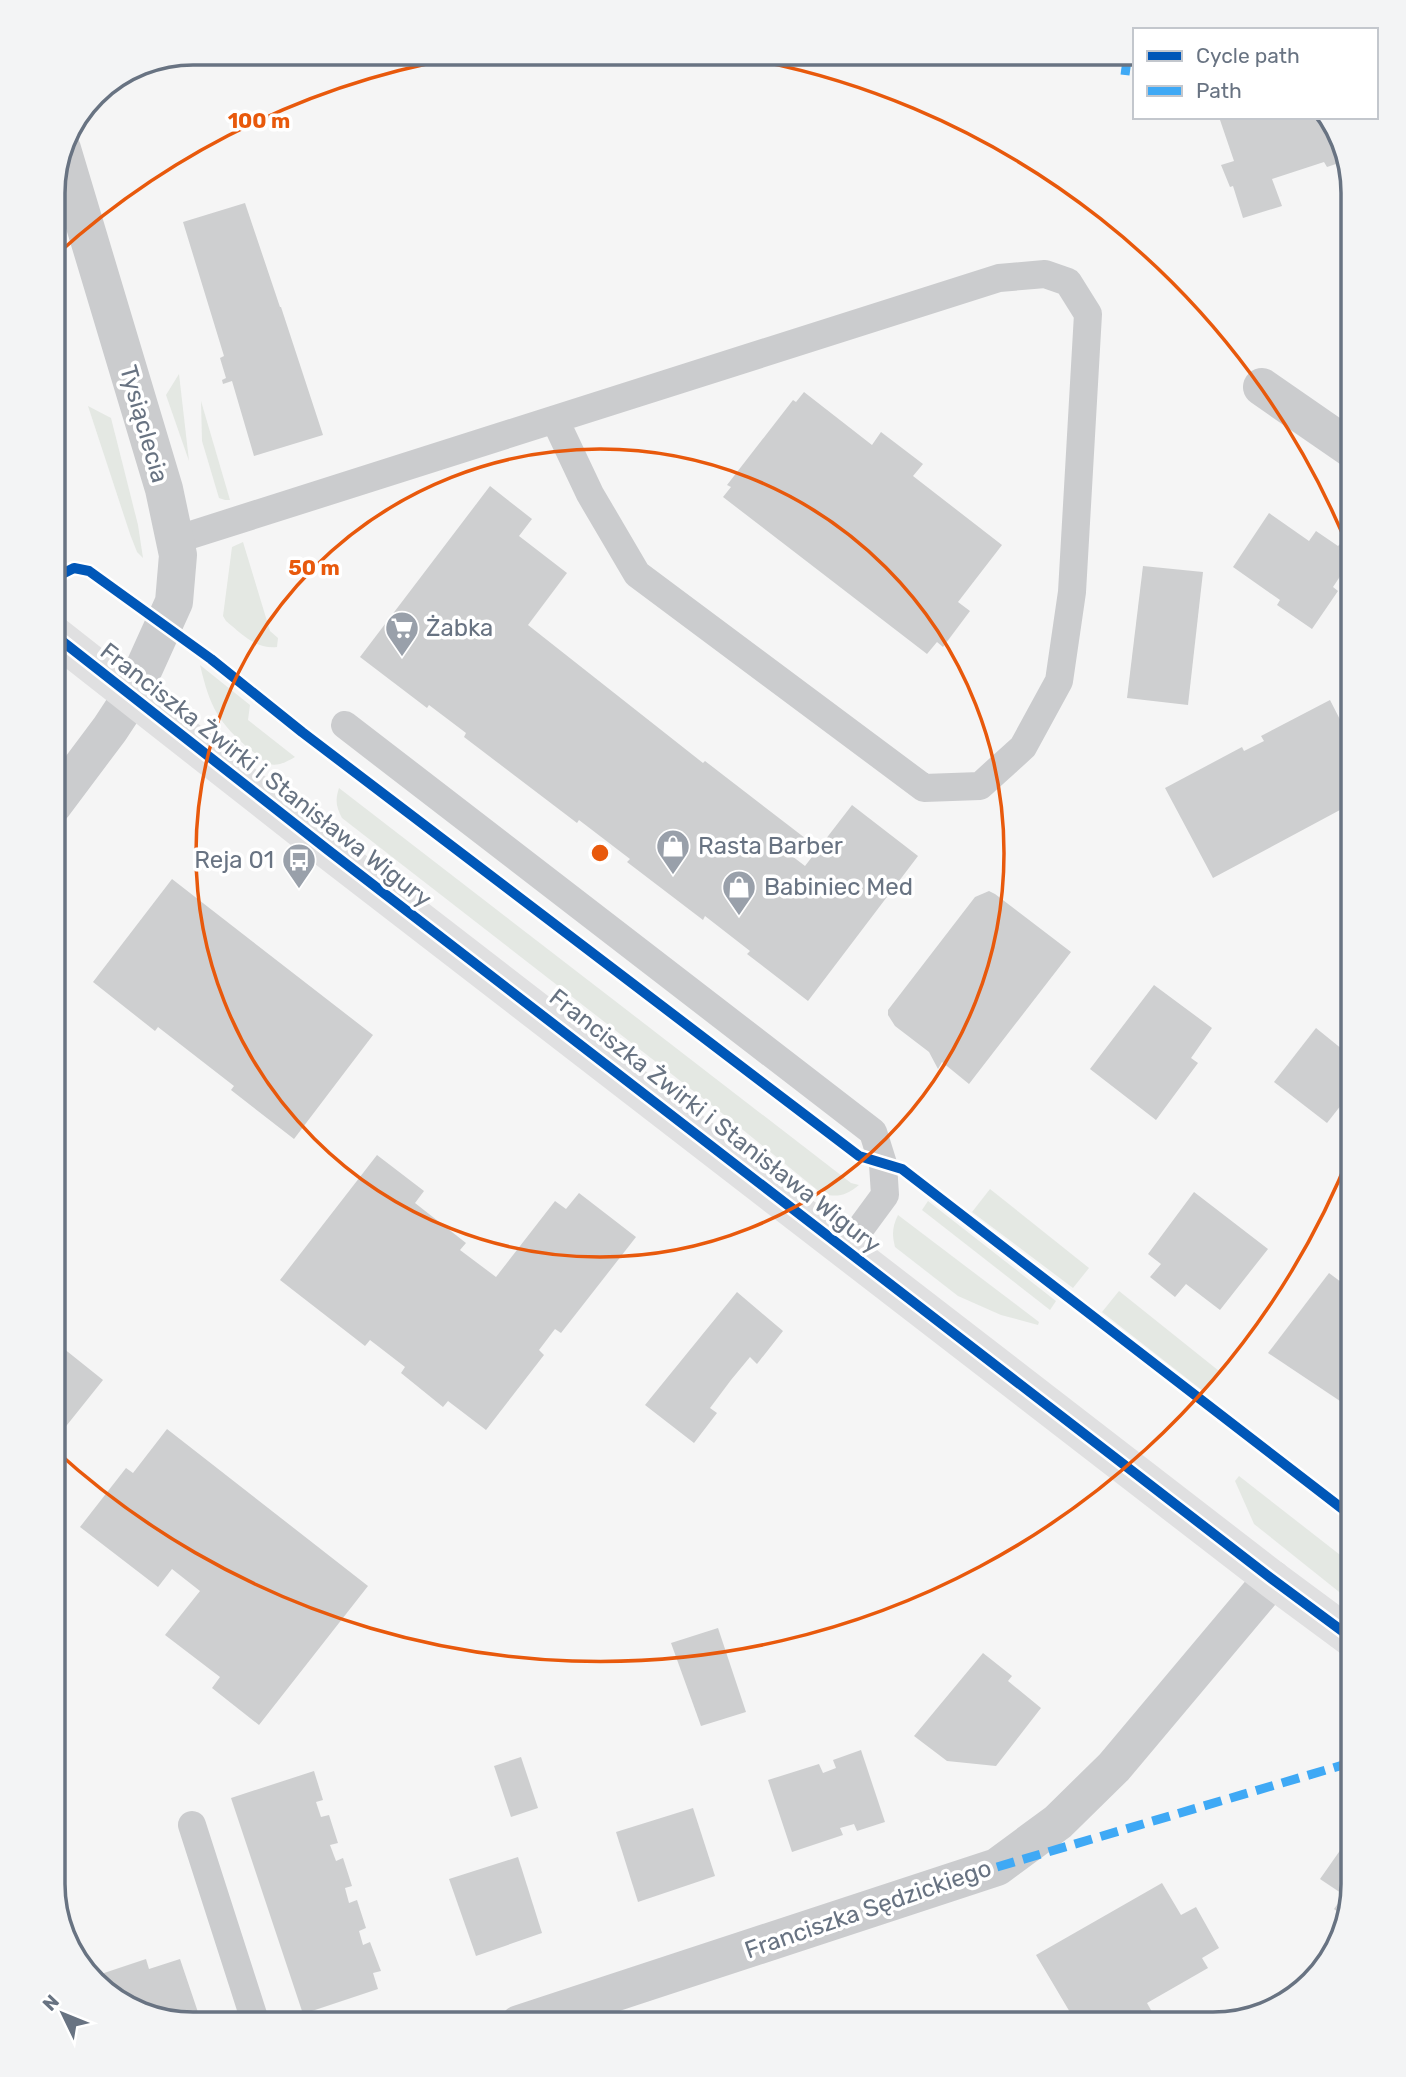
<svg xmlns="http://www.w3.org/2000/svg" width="1406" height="2077" viewBox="0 0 1406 2077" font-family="Rubik,sans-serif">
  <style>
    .green { fill: #e4e8e3 }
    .building { fill: #cecfd0 }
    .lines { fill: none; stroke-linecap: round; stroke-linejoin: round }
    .lane { stroke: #cbccce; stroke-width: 28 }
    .street { stroke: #cbccce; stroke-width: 38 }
    .secondary { stroke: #e0e0e1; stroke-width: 38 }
    .quiet { stroke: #3fa9f5; stroke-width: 9; stroke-dasharray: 18 9; stroke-linecap: butt }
    .cycleway-casing { stroke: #fff; stroke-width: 15 }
    .cycleway { stroke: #0057b8; stroke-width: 10 }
    .ring { fill: none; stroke: #e8590c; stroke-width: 3.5 }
    .labels { text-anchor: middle; stroke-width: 7; stroke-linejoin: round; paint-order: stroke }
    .street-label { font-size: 24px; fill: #687382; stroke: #fff }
    .poi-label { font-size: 24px; fill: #687382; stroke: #fff; text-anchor: start }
    .rim { fill: none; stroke: #687382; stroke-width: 3.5 }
    .centre { fill: #e8590c; stroke: #fff; stroke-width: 3.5 }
    .ring-label { font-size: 21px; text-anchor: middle; font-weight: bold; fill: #e8590c; stroke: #fff; stroke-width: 7; stroke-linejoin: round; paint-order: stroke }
  </style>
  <rect width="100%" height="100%" fill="#f5f5f5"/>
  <g class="green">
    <polygon points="179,374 189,461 166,395"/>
    <polygon points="201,401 230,500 225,500 219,498 202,441"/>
    <polygon points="88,406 111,418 138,525 143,558 137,552 130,534"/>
    <path d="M 243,542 L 270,631 L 278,638 L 277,647 C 255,649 242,634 226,621 L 223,616 L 232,547 Z"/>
    <path d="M 200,665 L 250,705 L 248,720 L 295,757 C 288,761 278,767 269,764 C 264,762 257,755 252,751 C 218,723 210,707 200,665 Z"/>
    <path d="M 339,788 L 851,1183 L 859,1185 C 846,1196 836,1198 821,1193 L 732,1121 L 342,818 C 336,807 335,800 339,788 Z"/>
    <polygon points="990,1189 1089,1268 1073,1288 972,1212"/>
    <polygon points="928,1201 1056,1301 1050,1310 922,1210"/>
    <path d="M 898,1215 L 1039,1322 L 1038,1325 L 1001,1315 L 958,1296 L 895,1247 C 892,1235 892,1227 898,1215 Z"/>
    <polygon points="1119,1291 1219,1371 1203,1391 1102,1312"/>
    <polygon points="1239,1476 1353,1565 1353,1603 1254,1524 1235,1481"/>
  </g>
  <g class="building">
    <polygon points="1219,117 1330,117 1335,123 1345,161 1327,167 1324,162 1272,179 1282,206 1243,218 1233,186 1230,187 1221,165 1234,161"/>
    <polygon points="245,203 280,307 281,307 323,435 254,456 232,381 223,384 222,380 226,378 220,358 224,356 183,222"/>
    <polygon points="804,392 872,445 881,432 923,464 913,476 1002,545 958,602 970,611 943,647 937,642 927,654 723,497 731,487 727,485 793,400 796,402"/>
    <polygon points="490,486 532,519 519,536 567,573 528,625 703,763 705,761 805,838 792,856 805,866 852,805 918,856 808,1001 747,954 750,951 705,916 703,920 627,862 630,859 579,820 577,823 464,737 466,733 429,705 427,708 360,657"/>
    <polygon points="1269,513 1309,541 1316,531 1338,546 1341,543 1353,540 1353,574 1346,575 1343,572 1333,587 1338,591 1312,629 1277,605 1280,600 1233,567"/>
    <polygon points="1143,566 1203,572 1188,705 1127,698"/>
    <polygon points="1330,700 1353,745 1353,803 1213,878 1165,788 1242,747 1244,751 1264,741 1261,736"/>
    <polygon points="172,879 373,1035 294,1139 231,1090 234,1086 158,1027 155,1031 93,982"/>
    <polygon points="989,891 995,894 1071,952 969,1084 942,1062 938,1069 929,1052 895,1026 888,1015 888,1010 975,897"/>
    <polygon points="1154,985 1212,1028 1191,1058 1198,1063 1156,1120 1090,1069"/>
    <polygon points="1316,1028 1353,1058 1353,1090 1327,1123 1274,1082"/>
    <polygon points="377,1155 424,1191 415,1203 466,1243 460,1250 496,1277 555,1201 566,1209 579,1193 636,1237 561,1333 555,1329 539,1350 544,1355 486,1430 448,1401 443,1407 401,1373 405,1367 370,1340 365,1346 280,1280"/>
    <polygon points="1194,1192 1268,1249 1220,1310 1186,1284 1175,1297 1150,1277 1161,1264 1148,1254"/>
    <polygon points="1329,1273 1353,1291 1353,1384 1340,1401 1268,1353"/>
    <polygon points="737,1292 783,1331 757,1364 750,1357 731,1380 710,1408 717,1413 694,1443 645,1405"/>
    <polygon points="53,1340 103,1380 59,1435 66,1440 53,1457"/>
    <polygon points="167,1429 368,1586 259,1725 212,1688 220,1677 165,1635 200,1591 172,1569 158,1587 80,1527 126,1468 133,1473"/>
    <polygon points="718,1628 746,1712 701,1726 671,1643"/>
    <polygon points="983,1653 1012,1676 1008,1681 1041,1708 996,1766 947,1761 914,1736"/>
    <polygon points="861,1750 885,1822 857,1831 854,1824 840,1828 843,1835 792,1852 768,1780 819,1764 823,1773 836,1768 833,1760"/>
    <polygon points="521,1757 538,1808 511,1817 494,1766"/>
    <polygon points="314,1771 323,1800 316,1802 321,1817 329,1815 338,1843 330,1845 336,1861 343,1858 352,1886 345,1888 349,1903 357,1900 366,1928 359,1931 363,1945 370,1942 381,1971 373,1973 378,1989 303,2014 231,1798"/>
    <polygon points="693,1808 715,1876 638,1902 616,1832"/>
    <polygon points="1353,1832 1353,1885 1345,1917 1334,1909 1344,1895 1320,1879"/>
    <polygon points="518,1857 542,1933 476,1956 449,1879"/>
    <polygon points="1162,1883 1181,1915 1196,1907 1219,1948 1202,1958 1208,1968 1147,2003 1156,2019 1146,2024 1077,2024 1036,1955"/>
    <polygon points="146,1959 149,1969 180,1959 202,2024 184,2024 115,2001 92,1977"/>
  </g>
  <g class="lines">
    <g class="lane">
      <polyline points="175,540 999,278 1045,274 1068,282 1088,314 1072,592 1059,681 1023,747 980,786 924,788 637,574 590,494 555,420"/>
      <polyline points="345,725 873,1132 883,1164 885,1195 846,1248"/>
      <polyline points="192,1825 256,2024"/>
    </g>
    <g class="street">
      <polyline points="1262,387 1353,450"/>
      <polyline points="53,805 110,729 131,697 174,602 178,555 164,489 62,149"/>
      <polyline points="519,2024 997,1867 1058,1822 1114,1767 1272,1579"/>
    </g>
    <polyline class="secondary" points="53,634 328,850 1272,1579 1353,1639"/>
    <g class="quiet">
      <polyline points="1125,75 1128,53"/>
      <polyline points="997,1867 1353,1762"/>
    </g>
    <g class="cycleway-casing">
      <g id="cycleway">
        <polyline points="53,582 55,583 62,574 74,568 89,571 211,659 302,732 859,1156 902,1169 1353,1517"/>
        <polyline points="53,634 328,850 1272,1579 1353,1639"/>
      </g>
    </g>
    <use href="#cycleway" class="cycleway"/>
  </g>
  <g class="ring">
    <circle cx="600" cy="853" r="404"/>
    <path d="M1352 1149A808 808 0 0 1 54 1449M54 257A808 808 0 0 1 488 53M712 53A808 808 0 0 1 1352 557"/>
  </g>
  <defs>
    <g id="supermarket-pin" transform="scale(1.75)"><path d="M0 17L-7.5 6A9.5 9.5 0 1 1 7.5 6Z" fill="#99a0aa" stroke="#fff"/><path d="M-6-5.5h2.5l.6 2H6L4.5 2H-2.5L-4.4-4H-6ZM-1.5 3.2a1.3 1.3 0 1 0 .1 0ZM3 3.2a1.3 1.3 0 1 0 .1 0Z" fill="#fff"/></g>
    <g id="shop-pin" transform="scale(1.75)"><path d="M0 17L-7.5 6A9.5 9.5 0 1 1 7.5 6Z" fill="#99a0aa" stroke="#fff"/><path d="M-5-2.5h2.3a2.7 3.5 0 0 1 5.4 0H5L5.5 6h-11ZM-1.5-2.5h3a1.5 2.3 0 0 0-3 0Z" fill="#fff"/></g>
    <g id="bus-pin" transform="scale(1.75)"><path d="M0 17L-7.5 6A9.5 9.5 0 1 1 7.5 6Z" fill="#99a0aa" stroke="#fff"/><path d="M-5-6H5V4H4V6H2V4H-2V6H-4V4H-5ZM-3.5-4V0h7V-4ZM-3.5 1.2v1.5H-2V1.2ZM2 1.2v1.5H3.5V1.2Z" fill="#fff"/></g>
  </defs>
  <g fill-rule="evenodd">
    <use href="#supermarket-pin" x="402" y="628"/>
    <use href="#shop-pin" x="673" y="846"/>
    <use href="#bus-pin" x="299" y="860"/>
    <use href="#shop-pin" x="739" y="887"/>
  </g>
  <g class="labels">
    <g class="street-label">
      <text transform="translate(144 424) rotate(74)" y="8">Tysiąclecia</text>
      <text transform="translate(266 775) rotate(38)" y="8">Franciszka Żwirki i Stanisława Wigury</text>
      <text transform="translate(715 1121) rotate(38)" y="8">Franciszka Żwirki i Stanisława Wigury</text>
      <text transform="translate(868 1909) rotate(-19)" y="8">Franciszka Sędzickiego</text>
    </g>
    <g class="poi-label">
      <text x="426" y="636">Żabka</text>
      <text x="698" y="854">Rasta Barber</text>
      <text x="274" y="868" text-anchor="end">Reja 01</text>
      <text x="764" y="895">Babiniec Med</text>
    </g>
  </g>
  <path d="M0 0H1406V2077H0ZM193 65H1213A128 128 0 0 1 1341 193V1884A128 128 0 0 1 1213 2012H193A128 128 0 0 1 65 1884V193A128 128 0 0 1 193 65Z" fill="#f3f4f5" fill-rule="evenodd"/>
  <path class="rim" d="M193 65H1213A128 128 0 0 1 1341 193V1884A128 128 0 0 1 1213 2012H193A128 128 0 0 1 65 1884V193A128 128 0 0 1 193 65Z"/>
  <circle cx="600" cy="853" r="10" class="centre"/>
  <g class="ring-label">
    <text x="259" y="128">100 m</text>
    <text x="314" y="575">50 m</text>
  </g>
  <rect x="1133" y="28" width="245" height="91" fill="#ffffff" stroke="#c3c7cd" stroke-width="2"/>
  <rect x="1147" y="51" width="35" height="10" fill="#0057b8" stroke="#c3c7cd" stroke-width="2"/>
  <text x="1196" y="63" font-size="21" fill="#687382">Cycle path</text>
  <rect x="1147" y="86" width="35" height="10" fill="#3fa9f5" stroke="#c3c7cd" stroke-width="2"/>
  <text x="1196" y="98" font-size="21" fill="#687382">Path</text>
  <g transform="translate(63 2014) rotate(313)" stroke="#ffffff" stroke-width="5" paint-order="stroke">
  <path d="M0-5L12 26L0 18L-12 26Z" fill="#687382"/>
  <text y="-10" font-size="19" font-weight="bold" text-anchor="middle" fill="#687382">N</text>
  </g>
</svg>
